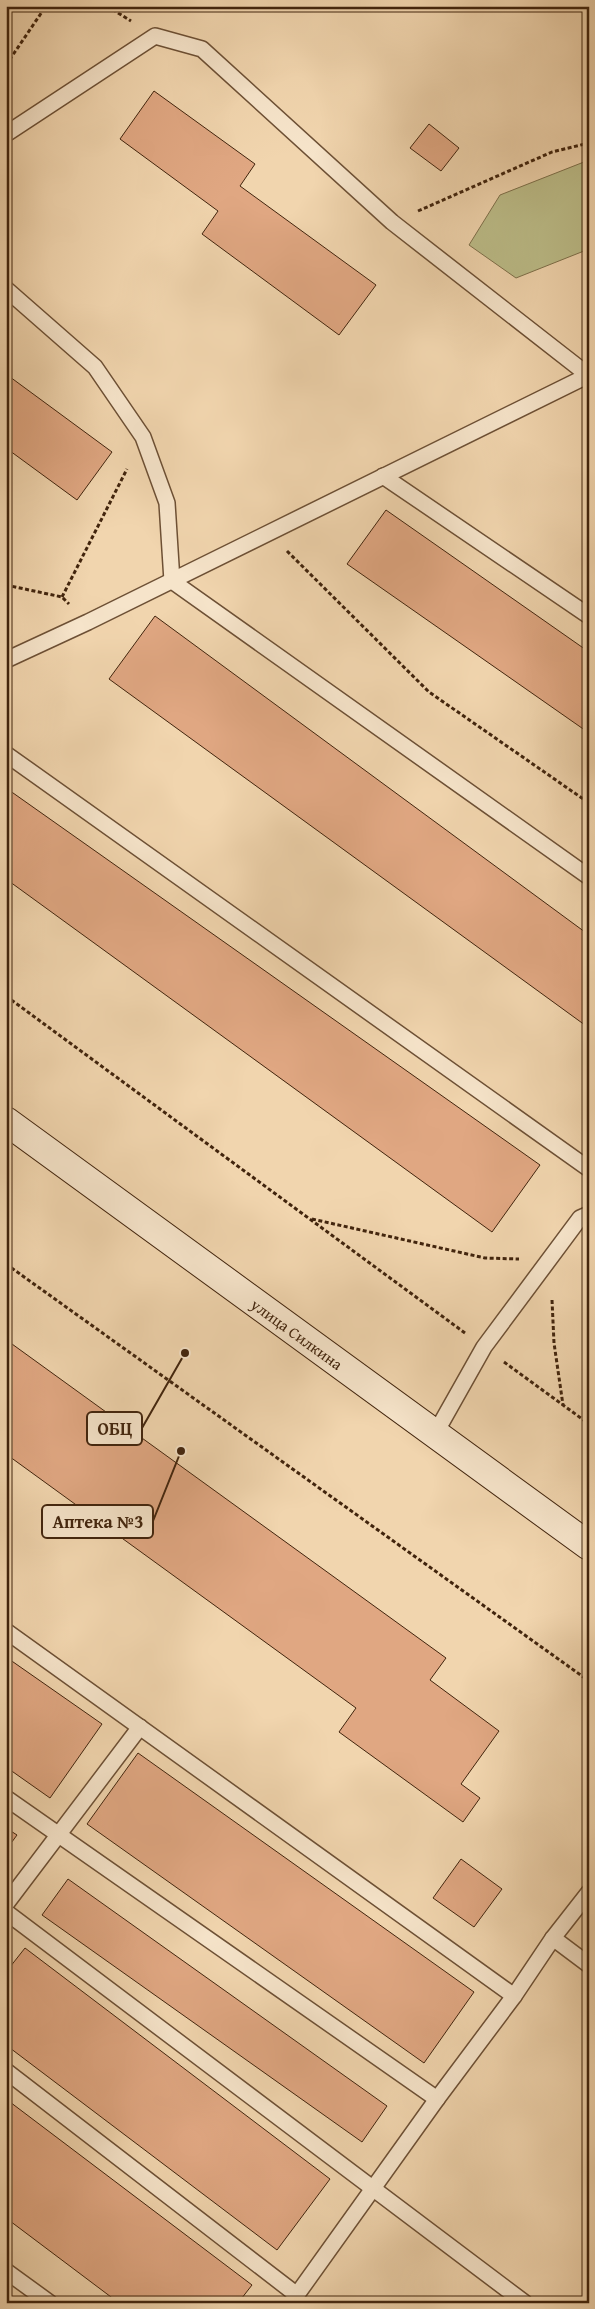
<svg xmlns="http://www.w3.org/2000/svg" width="595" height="2309" viewBox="0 0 595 2309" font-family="'Gentium Book Plus',serif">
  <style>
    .green { fill: #bcbd89; stroke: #7e704b }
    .building { fill: #e0a782; stroke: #41240d }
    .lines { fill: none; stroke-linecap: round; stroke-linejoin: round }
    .service-casing { stroke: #6d5035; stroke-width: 18 }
    .secondary-casing { stroke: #41240d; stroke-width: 30 }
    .path { stroke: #41240d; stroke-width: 3; stroke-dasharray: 4 2.5; stroke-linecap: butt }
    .service { stroke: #f6e4ca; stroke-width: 15 }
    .secondary { stroke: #f6e4ca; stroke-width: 28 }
    .labels { text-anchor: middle; stroke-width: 4.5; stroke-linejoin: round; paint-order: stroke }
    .street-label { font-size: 16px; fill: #41240d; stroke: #f6e4ca }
    .leader { fill: none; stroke: #41240d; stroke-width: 2 }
    .callout-dot { fill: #41240d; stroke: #f6e4ca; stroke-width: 2 }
    .callout { fill: #f6e4ca; stroke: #41240d; stroke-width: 2 }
    .callout-label { font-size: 18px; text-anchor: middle; font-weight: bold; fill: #41240d }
  </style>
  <rect width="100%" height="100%" fill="#f1d5ae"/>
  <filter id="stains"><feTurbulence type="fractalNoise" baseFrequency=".004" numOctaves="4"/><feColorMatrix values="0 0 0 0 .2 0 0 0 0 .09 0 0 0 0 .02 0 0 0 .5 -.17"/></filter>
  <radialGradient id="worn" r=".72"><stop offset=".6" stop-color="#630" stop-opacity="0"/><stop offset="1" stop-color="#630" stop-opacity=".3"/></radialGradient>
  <polygon class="green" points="589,160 589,249 516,278 469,245 500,195"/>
  <g class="building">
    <polygon points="154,91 255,164 240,186 376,285 339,335 202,234 218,211 120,139"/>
    <polygon points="429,124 459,148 441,171 410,148"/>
    <polygon points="6,374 112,452 77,500 6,448"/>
    <polygon points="386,510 589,652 589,733 347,564"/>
    <polygon points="155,616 589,935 589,1028 109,679"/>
    <polygon points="6,788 540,1165 492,1232 6,879"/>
    <polygon points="12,1344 446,1658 430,1680 499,1731 461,1784 480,1798 463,1822 339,1732 356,1708 6,1454 6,1351"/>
    <polygon points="6,1657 102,1724 50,1798 6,1767"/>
    <polygon points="138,1753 474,1992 424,2063 87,1824"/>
    <polygon points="6,1828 17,1835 6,1850"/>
    <polygon points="461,1859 502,1889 474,1927 433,1898"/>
    <polygon points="68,1879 387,2106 362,2142 42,1915"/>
    <polygon points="25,1948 330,2179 277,2250 6,2045 6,1972"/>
    <polygon points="6,2099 252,2285 238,2303 119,2303 6,2218"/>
  </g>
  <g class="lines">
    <g class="service-casing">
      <g id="service">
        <polyline points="6,134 155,36 202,49 392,222 588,375"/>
        <polyline points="6,289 95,367 143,437 167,503 172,581 589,877"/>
        <polyline points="383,476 589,616"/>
        <polyline points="6,660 88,622 589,375"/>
        <polyline points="6,754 589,1169"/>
        <polyline points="435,1434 484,1347 580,1218 589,1214"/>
        <polyline points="6,1631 514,1996"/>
        <polyline points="6,1798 437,2099"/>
        <polyline points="6,1904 140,1727"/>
        <polyline points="6,1912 525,2303"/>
        <polyline points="553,1938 589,1965"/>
        <polyline points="6,2071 297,2295"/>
        <polyline points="6,2271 50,2303"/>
        <polyline points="291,2303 437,2099 514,1996 553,1938 589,1892"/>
      </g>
    </g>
    <g class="secondary-casing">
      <polyline id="secondary" points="6,1121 589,1546"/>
    </g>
    <g class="path">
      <polyline points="107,6 131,21"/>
      <polyline points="6,65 46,6"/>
      <polyline points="418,211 552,152 589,143"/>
      <polyline points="287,551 429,692 589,803"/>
      <polyline points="6,585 62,597 69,604"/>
      <polyline points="62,597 127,469"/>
      <polyline points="6,996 465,1333"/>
      <polyline points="312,1219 485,1258 519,1259"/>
      <polyline points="6,1264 589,1681"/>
      <polyline points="552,1300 554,1343 563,1405"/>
      <polyline points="504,1362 589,1424"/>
    </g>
    <use href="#service" class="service"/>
    <use href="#secondary" class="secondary"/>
  </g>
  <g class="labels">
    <g class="street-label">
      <text transform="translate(297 1334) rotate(36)" y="6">улица Силкина</text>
    </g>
  </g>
  <path class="leader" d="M185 1353L142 1428M181 1451L153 1521"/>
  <g class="callout-dot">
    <circle cx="185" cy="1353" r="5"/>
    <circle cx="181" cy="1451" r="5"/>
  </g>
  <g class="callout">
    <rect x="87" y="1412" width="55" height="33" rx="5"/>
    <rect x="42" y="1505" width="111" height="33" rx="5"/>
  </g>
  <g class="callout-label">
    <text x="115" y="1435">ОБЦ</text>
    <text x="98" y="1528">Аптека №3</text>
  </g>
  <rect width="595" height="2309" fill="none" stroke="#f1d5ae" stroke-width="25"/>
  <rect x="8" y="8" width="580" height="2294" fill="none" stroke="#41240d" stroke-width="2.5"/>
  <rect x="12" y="12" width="570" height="2284" fill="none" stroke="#41240d"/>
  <rect width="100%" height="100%" filter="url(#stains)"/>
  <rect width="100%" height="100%" fill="url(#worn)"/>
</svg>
